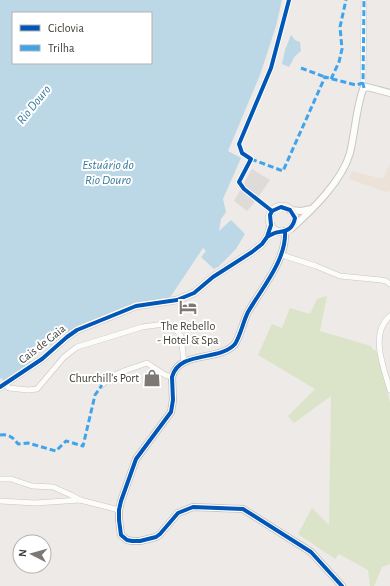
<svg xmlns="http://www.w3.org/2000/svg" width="390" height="586" viewBox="0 0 390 586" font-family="'Alegreya Sans',sans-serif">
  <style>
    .commercial { fill: #ece2d8 }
    .green { fill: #dbe4c9 }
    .parking { fill: #dedbd8 }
    .water { fill: #bcd8e6; fill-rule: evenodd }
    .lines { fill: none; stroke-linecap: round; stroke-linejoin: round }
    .minor-casing { stroke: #c9c6c3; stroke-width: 6 }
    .tertiary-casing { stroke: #c9c6c3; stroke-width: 8 }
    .secondary-casing { stroke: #cbc6bf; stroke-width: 8 }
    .minor { stroke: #fcfcfb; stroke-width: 5 }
    .tertiary { stroke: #fcfcfb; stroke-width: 6 }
    .secondary { stroke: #f5f2ee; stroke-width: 7 }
    .quiet { stroke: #3fa4eb; stroke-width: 3; stroke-dasharray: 6 3; stroke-linecap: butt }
    .cycleway-casing { stroke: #fff; stroke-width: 6 }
    .cycleway { stroke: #0057b8; stroke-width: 4 }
    .labels { text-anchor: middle; stroke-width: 4; stroke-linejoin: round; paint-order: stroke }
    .poi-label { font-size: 12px; fill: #413b35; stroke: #fff }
    .street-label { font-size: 12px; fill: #413b35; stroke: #fff }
    .water-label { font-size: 13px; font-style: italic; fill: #3c7b9f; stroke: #fff }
  </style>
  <rect width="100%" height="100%" fill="#edeae7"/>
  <polygon class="commercial" points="390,163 390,191 386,192 349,179 352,171 383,179"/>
  <polygon class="green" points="327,296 320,331 371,346 373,350 376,350 383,372 390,403 390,564 382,567 374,586 370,586 368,570 339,554 335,559 298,534 312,508 329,525 331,396 294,423 288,416 315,389 258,355 272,324 282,328 290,308 310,314 317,299"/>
  <polygon class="parking" points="252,169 270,180 255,202 247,211 234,201"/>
  <g class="water">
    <path d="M 0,0 L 282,0 L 276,26 L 260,75 L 228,151 L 241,158 L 223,199 L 226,212 L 221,219 L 219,231 L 231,220 L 245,234 L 236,249 L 217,268 L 217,267 L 214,269 L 201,257 L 206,251 L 203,248 L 169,299 L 75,328 L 30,359 L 31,362 L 4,381 L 1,378 L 0,379 ZM 13,13 L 151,13 L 151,63 L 13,63 Z"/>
    <polygon points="291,35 295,40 300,42 301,51 295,56 289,67 282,64 285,50"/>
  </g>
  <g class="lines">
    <g class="minor-casing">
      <g id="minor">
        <polyline points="364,88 363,84 364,0"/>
        <polyline points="282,255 316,266 340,276 381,280 386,281 390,284"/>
        <path d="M 390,316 C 369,334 384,368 390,390"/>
        <polyline points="5,385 9,388 28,390 37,389 64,357 77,347 142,327 164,324 177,331 181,336 184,362"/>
        <path d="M 102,385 C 113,372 132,369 147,363 L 165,375 L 172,377"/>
        <polyline points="0,479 11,479 32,486 53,487 71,495 80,500"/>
        <polyline points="0,501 35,503 80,500 119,510"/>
      </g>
    </g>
    <g class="tertiary-casing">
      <g id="tertiary">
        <polyline points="290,210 301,211 311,209"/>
        <path d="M 292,228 C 313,209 342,181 350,153 C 355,132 356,109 363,89 L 367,87 L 390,93"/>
        <path d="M 285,231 C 287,259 262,288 248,312 C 243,322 241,334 235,344 C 219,362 179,350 172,377 L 173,400 L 171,412 L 136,459 L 121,501 L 119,510 L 119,520 L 121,535 L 127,540 L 132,541 L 140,541 L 156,537 L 160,534 L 178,513 L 193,507 L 243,509 L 311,552 L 342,586"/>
      </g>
    </g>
    <g class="secondary-casing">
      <g id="secondary">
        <circle cx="282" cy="219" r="13"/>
        <polyline points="0,387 42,359 67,337 77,330 136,306 177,300 194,293 213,277 252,252 262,244 267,237 271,225"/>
      </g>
    </g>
    <use href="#minor" class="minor"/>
    <use href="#tertiary" class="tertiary"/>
    <use href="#secondary" class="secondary"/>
    <g class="quiet">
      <polyline points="301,68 325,77"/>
      <polyline points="331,79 339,62 342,49 340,27 346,0"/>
      <polyline points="364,88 363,84 364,0"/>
      <polyline points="251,159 283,171 325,77 356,85 363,83"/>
      <path d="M 0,435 C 9,434 13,437 18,444 L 28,443 L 56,451 L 66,441 L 83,446 L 95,395 L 102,385"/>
    </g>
    <g class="cycleway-casing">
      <g id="cycleway">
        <polyline points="272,211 244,189 239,182 251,159 242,153 239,144 271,68 289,0"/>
        <path d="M 285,231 C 287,259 262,288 248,312 C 243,322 241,334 235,344 C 219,362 179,350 172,377 L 173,400 L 171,412 L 136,459 L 121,501 L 119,510 L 119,520 L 121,535 L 127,540 L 132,541 L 140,541 L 156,537 L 160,534 L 178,513 L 193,507 L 243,509 L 311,552 L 342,586"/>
        <path d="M 0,387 L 42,359 L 67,337 L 77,330 L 136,306 L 177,300 L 194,293 L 213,277 L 252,252 L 262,244 L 267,237 L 271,225 L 270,215 L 272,211 L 281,207 L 290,210 L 295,218 C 293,228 288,231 279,232 C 275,232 271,235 267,237"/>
      </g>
    </g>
    <use href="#cycleway" class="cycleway"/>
  </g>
  <defs>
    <g id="hotel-bare" transform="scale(1.38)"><path d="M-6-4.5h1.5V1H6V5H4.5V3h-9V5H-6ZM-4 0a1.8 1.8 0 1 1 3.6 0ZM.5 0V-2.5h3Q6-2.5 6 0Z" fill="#7d7873" stroke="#fff" stroke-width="2.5" paint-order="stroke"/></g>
    <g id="shop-bare" transform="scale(1.38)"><path d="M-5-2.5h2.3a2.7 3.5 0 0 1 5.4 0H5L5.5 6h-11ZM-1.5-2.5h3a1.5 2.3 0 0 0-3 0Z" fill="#7d7873" stroke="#fff" stroke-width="2.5" paint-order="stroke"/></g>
  </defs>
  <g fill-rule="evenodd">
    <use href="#hotel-bare" x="188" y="307"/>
    <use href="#shop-bare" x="152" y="378"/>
  </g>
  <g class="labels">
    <g class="poi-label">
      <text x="188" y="330">The Rebello<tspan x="188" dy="14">- Hotel &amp; Spa</tspan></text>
      <text x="139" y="382" text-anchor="end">Churchill's Port</text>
    </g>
    <g class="street-label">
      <text transform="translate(42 344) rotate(-38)" y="4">Cais de Gaia</text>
    </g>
    <g class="water-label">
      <text transform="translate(33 104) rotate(-51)" y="5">Rio Douro</text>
      <text x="108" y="169">Estuário do<tspan x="108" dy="15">Rio Douro</tspan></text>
    </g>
  </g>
  <rect x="12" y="12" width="140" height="52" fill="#ffffff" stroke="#b3b1ae"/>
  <rect x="20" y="25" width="20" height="6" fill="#0057b8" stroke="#b3b1ae"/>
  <text x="48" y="32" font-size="12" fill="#413b35">Ciclovia</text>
  <rect x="20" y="45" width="20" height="6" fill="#3fa4eb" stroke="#b3b1ae"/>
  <text x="48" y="52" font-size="12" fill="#413b35">Trilha</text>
  <g transform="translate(32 554) rotate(276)"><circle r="19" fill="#ffffff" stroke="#b3b1ae"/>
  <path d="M0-3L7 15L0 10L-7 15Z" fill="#7d7873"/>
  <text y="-6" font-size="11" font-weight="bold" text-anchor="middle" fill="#413b35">N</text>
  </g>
</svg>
